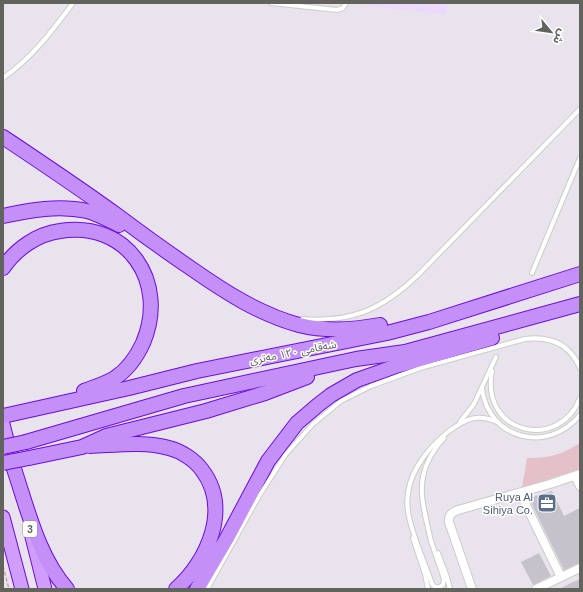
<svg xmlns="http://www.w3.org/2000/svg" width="583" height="592" viewBox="0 0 583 592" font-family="Arial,'Noto Sans Arabic',sans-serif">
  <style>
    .commercial { fill: #ecdafc }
    .green { fill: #e4c1c9 }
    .building { fill: #c6c2cb }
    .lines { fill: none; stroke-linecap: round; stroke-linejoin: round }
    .service-casing { stroke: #cbcdc7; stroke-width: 6 }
    .minor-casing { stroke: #cbcdc7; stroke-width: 10 }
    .trunk-casing { stroke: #6c0be6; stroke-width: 15 }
    .motorway-casing { stroke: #6c0be6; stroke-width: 16 }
    .path { stroke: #d0a3a2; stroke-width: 1.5; stroke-dasharray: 4 2; stroke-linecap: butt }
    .service { stroke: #fff; stroke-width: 4 }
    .minor { stroke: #fff; stroke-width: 8 }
    .trunk { stroke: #d09efa; stroke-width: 13 }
    .motorway { stroke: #c490f8; stroke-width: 14 }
    .motorway-bridge-casing { stroke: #6c0be6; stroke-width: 16; stroke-linecap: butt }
    .motorway-bridge { stroke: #c490f8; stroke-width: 14 }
    .labels { text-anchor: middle; stroke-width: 3; stroke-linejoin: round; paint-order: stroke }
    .shield { fill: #fff; stroke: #90928d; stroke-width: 1 }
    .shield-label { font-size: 10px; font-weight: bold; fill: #61635c }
    .street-label { font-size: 11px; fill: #61635c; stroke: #fff }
    .service-label { font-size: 11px; fill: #4e5e75; stroke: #fff; text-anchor: end }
  </style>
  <rect width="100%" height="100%" fill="#e9e3ed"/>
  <polygon class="commercial" points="346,3 448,3 446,15"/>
  <path class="green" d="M 580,443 L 580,469 L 522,488 L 527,458 C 549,458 561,455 580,443 Z"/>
  <g class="building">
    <polygon points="552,491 564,516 580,508 580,563 564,570 529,498"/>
    <polygon points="539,553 551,576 533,585 521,562"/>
    <polygon points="580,579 580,589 559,589 571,583"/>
  </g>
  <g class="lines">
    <g class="service-casing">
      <g id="service">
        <polyline points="271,3 337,10 343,8 346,3"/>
        <path d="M 3,78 C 32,58 52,31 73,3"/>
        <polyline points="532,273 580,158"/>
        <path d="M 302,319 C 352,323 383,309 419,274 L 580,109"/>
        <path d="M 492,371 C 480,434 559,452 580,398"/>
        <path d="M 482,389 C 489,440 548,454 580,415"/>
        <polyline points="460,422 474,404 496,357"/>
        <path d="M 425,515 L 431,541 L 444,579 L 443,585 L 439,587 L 435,587 L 432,584 C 425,562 411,534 408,511 C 403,479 425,450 449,431 C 466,419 477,413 497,422"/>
        <path d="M 426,517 C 417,486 422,462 444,438"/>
        <polyline points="413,538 425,574 428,589"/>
        <polyline points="438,553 447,577 450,589"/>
        <path d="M 207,589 L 259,496 L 286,454 L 313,424 L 341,401 L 371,386 L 420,368 L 525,339 C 550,336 570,344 580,368"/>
      </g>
    </g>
    <g class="minor-casing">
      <g id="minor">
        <polyline points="575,476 580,486"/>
        <polyline points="520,493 561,577"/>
        <path d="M 472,589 L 449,522 C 448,515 452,512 458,510 L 550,484 L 580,474"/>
        <polyline points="536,589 580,568"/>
      </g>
    </g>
    <g class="trunk-casing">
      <g id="trunk">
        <polyline points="3,424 15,471"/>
        <polyline points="3,517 22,589"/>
        <polyline points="32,537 45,589"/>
      </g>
    </g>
    <g class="motorway-casing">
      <g id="motorway">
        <path d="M 3,137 C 42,163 81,189 118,216 C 142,234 167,252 192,269 C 225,292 259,314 299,325 C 326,332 353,330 380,325"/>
        <path d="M 3,216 C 30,210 59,205 87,211 C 98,214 109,220 119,225"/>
        <path d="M 3,268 C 16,249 37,234 60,231 C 127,220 169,282 143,343 C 137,356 127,370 115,378 C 105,384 94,387 84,391"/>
        <polyline points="3,416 129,388 197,371 387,333 429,322 580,274"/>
        <polyline points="26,442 184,396 356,359 405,352 580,304"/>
        <path d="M 90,446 C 116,445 144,441 169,448 C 181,451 195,460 202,470 C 231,508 208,561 176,589"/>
        <polyline points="29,458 82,447 106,436 206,411 265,393 307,377"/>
        <path d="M 14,469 C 28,510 38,556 67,589"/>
        <polyline points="197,589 227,538 268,461 297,423 318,405 331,395 357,380 377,373 396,366 492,338"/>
      </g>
    </g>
    <polyline class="path" points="3,566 9,589"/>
    <use href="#service" class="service"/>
    <use href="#minor" class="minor"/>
    <use href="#trunk" class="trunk"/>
    <use href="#motorway" class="motorway"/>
    <g class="motorway-bridge-casing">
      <g id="motorway-bridge">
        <polyline points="3,447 26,442"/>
        <polyline points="3,463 29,458"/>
      </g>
    </g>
    <use href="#motorway-bridge" class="motorway-bridge"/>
  </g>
  <defs>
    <g id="office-square" transform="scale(1)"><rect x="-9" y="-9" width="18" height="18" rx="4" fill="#5c6f8a" stroke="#fff"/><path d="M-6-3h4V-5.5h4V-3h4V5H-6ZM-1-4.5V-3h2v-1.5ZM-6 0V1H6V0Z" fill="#fff"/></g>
  </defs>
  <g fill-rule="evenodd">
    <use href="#office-square" x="547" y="503"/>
  </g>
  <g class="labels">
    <rect class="shield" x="23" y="521" width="14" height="16" rx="3"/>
    <g class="shield-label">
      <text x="30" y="533">3</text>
    </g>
    <g class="street-label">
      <text transform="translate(293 352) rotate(-11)" y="4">شەقامی ١٢٠ مەتری</text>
    </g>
    <g class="service-label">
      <text x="533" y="501">Ruya Al<tspan x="533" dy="13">Sihiya Co.</tspan></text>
    </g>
  </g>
  <rect width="583" height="592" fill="none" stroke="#61635c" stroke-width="8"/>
  <g transform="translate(551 32) rotate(119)" stroke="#ffffff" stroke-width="3" paint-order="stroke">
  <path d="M0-3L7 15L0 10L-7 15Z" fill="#61635c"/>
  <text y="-6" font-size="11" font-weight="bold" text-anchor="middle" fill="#61635c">ش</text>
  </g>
</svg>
